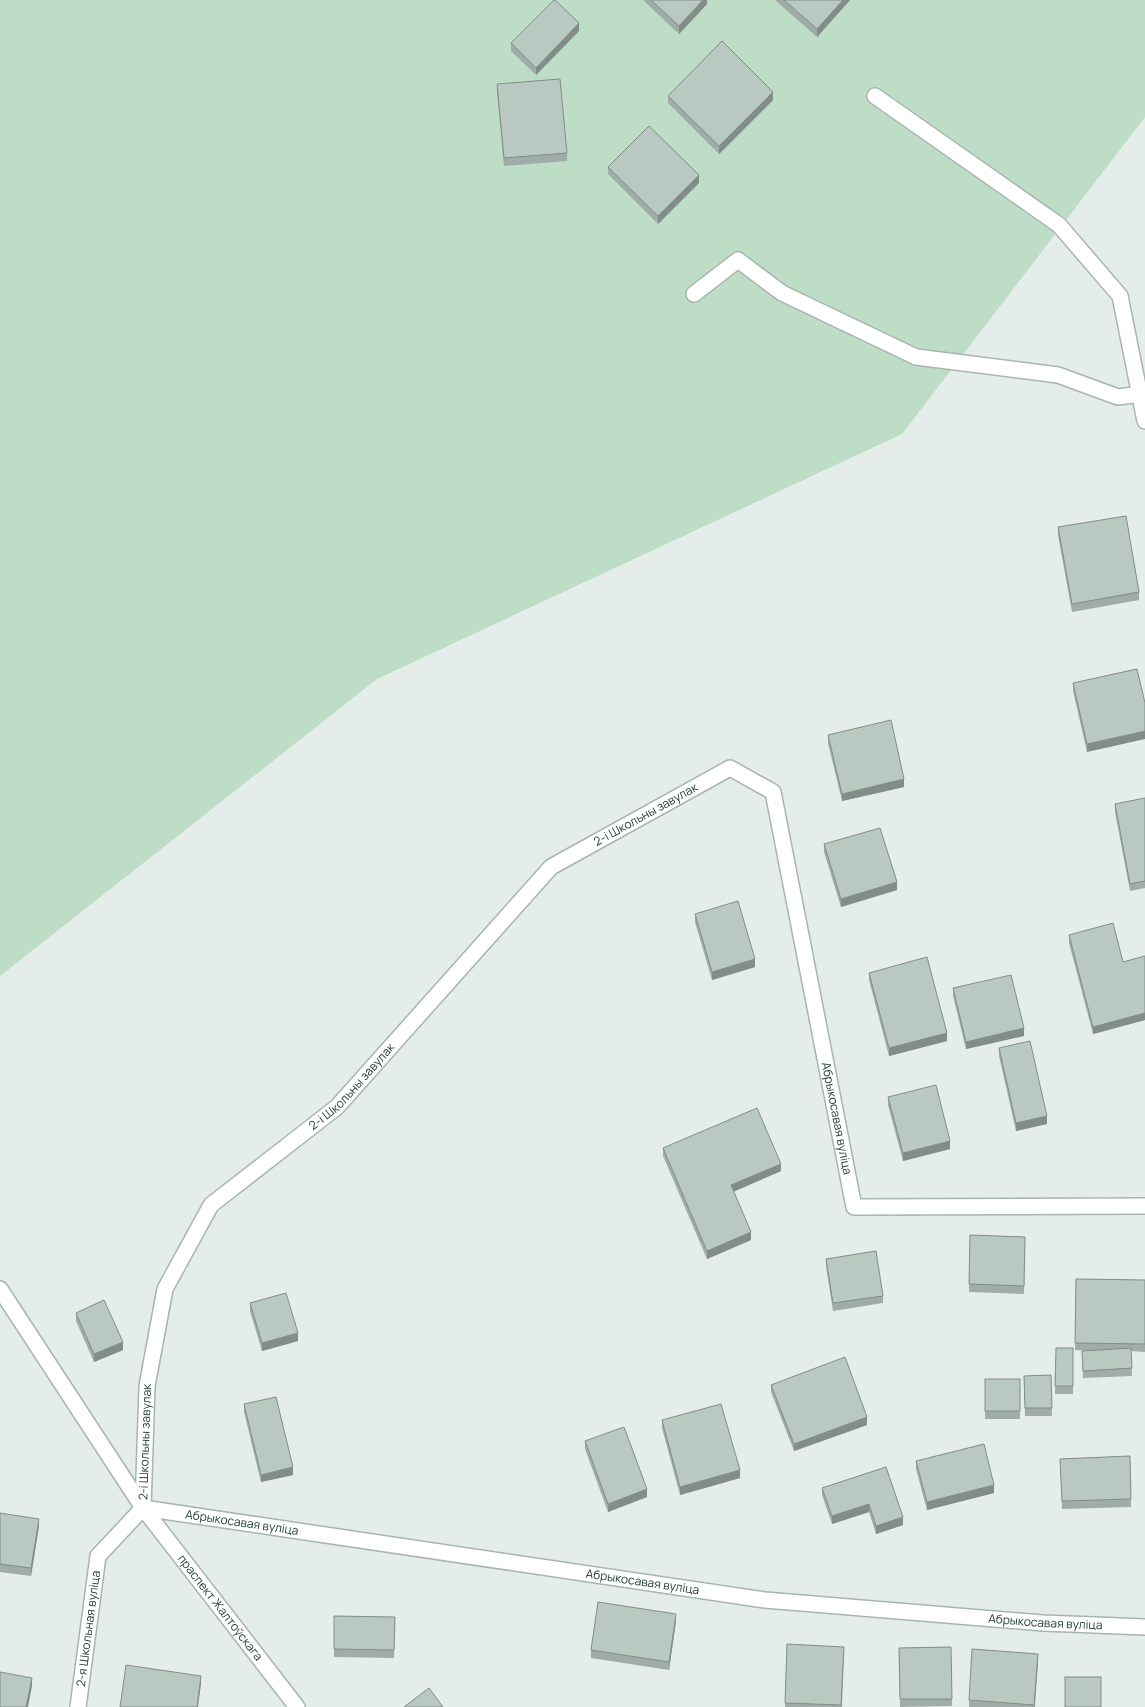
<svg xmlns="http://www.w3.org/2000/svg" width="1145" height="1707" viewBox="0 0 1145 1707" font-family="Manrope,sans-serif">
  <style>
    .green { fill: #beddc7 }
    .lines { fill: none; stroke-linecap: round; stroke-linejoin: round }
    .service-casing { stroke: #a7b5b0; stroke-width: 18 }
    .minor-casing { stroke: #a7b5b0; stroke-width: 18 }
    .service { stroke: #fff; stroke-width: 15 }
    .minor { stroke: #fff; stroke-width: 15 }
    .wall { fill: #a0aca7 }
    .shaded-wall { fill: #828c88 }
    .building { fill: #bac8c2; stroke: #828c88 }
    .labels { text-anchor: middle; stroke-width: 5; stroke-linejoin: round; paint-order: stroke }
    .street-label { font-size: 12px; fill: #243f38; stroke: #f5faf7 }
  </style>
  <rect width="100%" height="100%" fill="#e4ede9"/>
  <polygon class="green" points="0,0 1145,0 1145,117 902,434 377,679 0,976"/>
  <g class="lines">
    <g class="service-casing">
      <g id="service">
        <polyline points="875,96 1059,225 1120,296"/>
        <polyline points="694,294 738,260 782,293 916,357 1058,375 1118,397 1140,394"/>
        <polyline points="0,1289 143,1508"/>
      </g>
    </g>
    <g class="minor-casing">
      <g id="minor">
        <polyline points="1120,296 1145,421"/>
        <path id="s1" d="M 143,1508 L 147,1386 L 165,1289 L 211,1205 L 337,1107 L 551,867 L 730,768 L 773,792 L 854,1207 L 1145,1206"/>
        <path id="s2" d="M 143,1508 L 765,1600 L 1043,1623 L 1145,1627"/>
        <path id="s3" d="M 143,1508 L 297,1707"/>
        <path id="s4" d="M 78,1707 L 98,1556 L 143,1508"/>
      </g>
    </g>
    <use href="#service" class="service"/>
    <use href="#minor" class="minor"/>
  </g>
  <g class="wall">
    <polygon points="643,0 707,0 707,4 679,34"/>
    <polygon points="775,0 850,0 817,37"/>
    <polygon points="579,31 536,75 511,51 511,43"/>
    <polygon points="497,84 567,153 567,161 504,166 497,92"/>
    <polygon points="668,96 773,100 719,154 668,103"/>
    <polygon points="608,167 699,183 658,224 608,174"/>
    <polygon points="1058,527 1139,592 1139,600 1072,612 1058,535"/>
    <polygon points="1137,669 1087,752 1073,691 1073,683"/>
    <polygon points="828,735 904,787 842,801 828,743"/>
    <polygon points="1145,798 1145,888 1130,891 1115,812 1115,804"/>
    <polygon points="824,844 897,890 841,907 824,852"/>
    <polygon points="695,914 755,967 712,980 695,922"/>
    <polygon points="1069,935 1123,962 1145,956 1145,1020 1093,1034 1069,943"/>
    <polygon points="869,973 947,1041 889,1056 869,980"/>
    <polygon points="953,988 1024,1036 966,1049 953,996"/>
    <polygon points="999,1048 1047,1124 1016,1131 999,1056"/>
    <polygon points="888,1097 950,1149 903,1161 888,1105"/>
    <polygon points="663,1148 781,1171 733,1191 751,1240 707,1259 663,1156"/>
    <polygon points="970,1235 1025,1237 1024,1294 969,1292"/>
    <polygon points="826,1259 883,1296 883,1303 833,1311 826,1266"/>
    <polygon points="1076,1279 1145,1280 1145,1352 1131,1351 1132,1376 1083,1378 1082,1351 1092,1351 1075,1350"/>
    <polygon points="250,1303 298,1341 262,1351 250,1311"/>
    <polygon points="76,1313 123,1350 94,1362 76,1321"/>
    <polygon points="1056,1348 1073,1348 1073,1394 1055,1394"/>
    <polygon points="1051,1375 1052,1416 1025,1416 1024,1376"/>
    <rect x="985" y="1379" width="35" height="40"/>
    <polygon points="771,1385 867,1425 794,1451 771,1392"/>
    <polygon points="244,1404 293,1475 261,1482 244,1412"/>
    <polygon points="662,1420 740,1478 680,1495 662,1428"/>
    <polygon points="585,1441 647,1497 608,1512 585,1449"/>
    <polygon points="1130,1456 1131,1507 1062,1509 1060,1459"/>
    <polygon points="916,1461 994,1493 927,1510 916,1469"/>
    <polygon points="886,1467 903,1525 876,1534 869,1512 832,1524 822,1495 822,1488"/>
    <polygon points="0,1513 39,1526 31,1576 0,1572"/>
    <polygon points="334,1616 395,1617 394,1658 334,1657"/>
    <polygon points="676,1621 669,1670 591,1658 591,1650"/>
    <polygon points="787,1644 844,1654 842,1707 785,1707"/>
    <polygon points="951,1647 952,1706 900,1707 899,1648"/>
    <polygon points="1038,1662 1035,1707 969,1707 969,1700"/>
  </g>
  <g class="shaded-wall">
    <polygon points="703,0 707,0 707,4 679,34 679,26"/>
    <polygon points="843,0 850,0 817,37 817,29"/>
    <polygon points="579,23 579,31 536,75 536,68"/>
    <polygon points="773,92 773,100 719,154 719,146"/>
    <polygon points="699,175 699,183 658,224 658,216"/>
    <polygon points="1145,731 1145,739 1087,752 1087,744"/>
    <polygon points="904,779 904,787 842,801 842,794"/>
    <polygon points="897,882 897,890 841,907 841,899"/>
    <polygon points="755,959 755,967 712,980 712,972"/>
    <polygon points="1145,1013 1145,1020 1093,1034 1093,1027"/>
    <polygon points="1024,1028 1024,1036 966,1049 966,1042"/>
    <polygon points="947,1033 947,1041 889,1056 889,1048"/>
    <polygon points="1047,1116 1047,1124 1016,1131 1016,1123"/>
    <polygon points="950,1141 950,1149 903,1161 903,1153"/>
    <polygon points="781,1164 781,1171 731,1193 731,1185"/>
    <polygon points="751,1232 751,1240 707,1259 707,1251"/>
    <polygon points="298,1333 298,1341 262,1351 262,1343"/>
    <polygon points="123,1342 123,1350 94,1362 94,1354"/>
    <polygon points="867,1417 867,1425 794,1451 794,1444"/>
    <polygon points="293,1467 293,1475 261,1482 261,1475"/>
    <polygon points="740,1470 740,1478 680,1495 680,1487"/>
    <polygon points="994,1485 994,1493 927,1510 927,1502"/>
    <polygon points="647,1489 647,1497 608,1512 608,1504"/>
    <polygon points="869,1504 869,1512 832,1524 832,1516"/>
    <polygon points="903,1517 903,1525 876,1534 876,1526"/>
    <polygon points="39,1519 39,1526 31,1576 31,1568"/>
    <polygon points="676,1614 676,1621 669,1670 669,1662"/>
    <polygon points="1038,1654 1038,1662 1034,1707"/>
    <polygon points="201,1676 201,1684 198,1707 197,1707"/>
    <polygon points="32,1678 32,1686 28,1707 26,1707"/>
  </g>
  <g class="building">
    <polygon points="554,0 555,0 579,23 536,68 511,43"/>
    <polygon points="651,0 703,0 679,26"/>
    <polygon points="784,0 843,0 817,29"/>
    <polygon points="722,41 773,92 719,146 668,96"/>
    <polygon points="560,79 567,153 504,158 497,84"/>
    <polygon points="649,126 699,175 658,216 608,167"/>
    <polygon points="1126,516 1139,592 1072,604 1058,527"/>
    <polygon points="1137,669 1145,703 1145,731 1087,744 1073,683"/>
    <polygon points="891,720 904,779 842,794 828,735"/>
    <polygon points="1145,798 1145,881 1130,884 1115,804"/>
    <polygon points="880,828 897,882 841,899 824,844"/>
    <polygon points="738,901 755,959 712,972 695,914"/>
    <polygon points="1113,923 1123,962 1145,956 1145,1013 1093,1027 1069,935"/>
    <polygon points="927,957 947,1033 889,1048 869,973"/>
    <polygon points="1011,975 1024,1028 966,1042 953,988"/>
    <polygon points="1030,1041 1047,1116 1016,1123 999,1048"/>
    <polygon points="936,1085 950,1141 903,1153 888,1097"/>
    <polygon points="757,1108 781,1164 731,1185 751,1232 707,1251 663,1148"/>
    <polygon points="970,1235 1025,1237 1024,1286 969,1284"/>
    <polygon points="876,1251 883,1296 833,1303 826,1259"/>
    <polygon points="1076,1279 1145,1280 1145,1344 1075,1343"/>
    <polygon points="286,1293 298,1333 262,1343 250,1303"/>
    <polygon points="104,1300 123,1342 94,1354 76,1313"/>
    <polygon points="1056,1348 1073,1348 1073,1386 1055,1386"/>
    <polygon points="1131,1348 1132,1368 1083,1371 1082,1351"/>
    <polygon points="845,1357 867,1417 794,1444 771,1385"/>
    <polygon points="1051,1375 1052,1408 1025,1408 1024,1376"/>
    <rect x="985" y="1379" width="35" height="32"/>
    <polygon points="276,1397 293,1467 261,1475 244,1404"/>
    <polygon points="721,1404 740,1470 680,1487 662,1420"/>
    <polygon points="624,1427 647,1489 608,1504 585,1441"/>
    <polygon points="984,1444 994,1485 927,1502 916,1461"/>
    <polygon points="1130,1456 1131,1499 1062,1501 1060,1459"/>
    <polygon points="886,1467 903,1517 876,1526 869,1504 832,1516 822,1488"/>
    <polygon points="0,1513 39,1519 31,1568 0,1564"/>
    <polygon points="598,1602 676,1614 669,1662 591,1650"/>
    <polygon points="334,1616 395,1617 394,1650 334,1649"/>
    <polygon points="787,1644 844,1647 841,1705 785,1703"/>
    <polygon points="951,1647 952,1699 900,1699 899,1648"/>
    <polygon points="972,1649 1038,1654 1034,1705 969,1700"/>
    <polygon points="126,1665 201,1676 197,1707 120,1707"/>
    <polygon points="0,1672 32,1678 26,1707 0,1707"/>
    <rect x="1065" y="1677" width="36" height="30"/>
    <polygon points="429,1688 443,1707 404,1707"/>
  </g>
  <g class="labels">
    <g class="street-label">
      <text dy="4" stroke="none"><textPath href="#s1" startOffset="906">2-і Школьны завулак</textPath></text>
      <text dy="4" stroke="none"><textPath href="#s1" startOffset="501">2-і Школьны завулак</textPath></text>
      <text dy="4" stroke="none"><textPath href="#s1" startOffset="1384">Абрыкосавая вуліца</textPath></text>
      <text dy="4" stroke="none"><textPath href="#s1" startOffset="66">2-і Школьны завулак</textPath></text>
      <text dy="4" stroke="none"><textPath href="#s2" startOffset="100">Абрыкосавая вуліца</textPath></text>
      <text dy="4" stroke="none"><textPath href="#s2" startOffset="505">Абрыкосавая вуліца</textPath></text>
      <text dy="4" stroke="none"><textPath href="#s3" startOffset="126">праспект Жалтоўскага</textPath></text>
      <text dy="4" stroke="none"><textPath href="#s2" startOffset="910">Абрыкосавая вуліца</textPath></text>
      <text dy="4" stroke="none"><textPath href="#s4" startOffset="79">2-я Школьная вуліца</textPath></text>
    </g>
  </g>
</svg>
